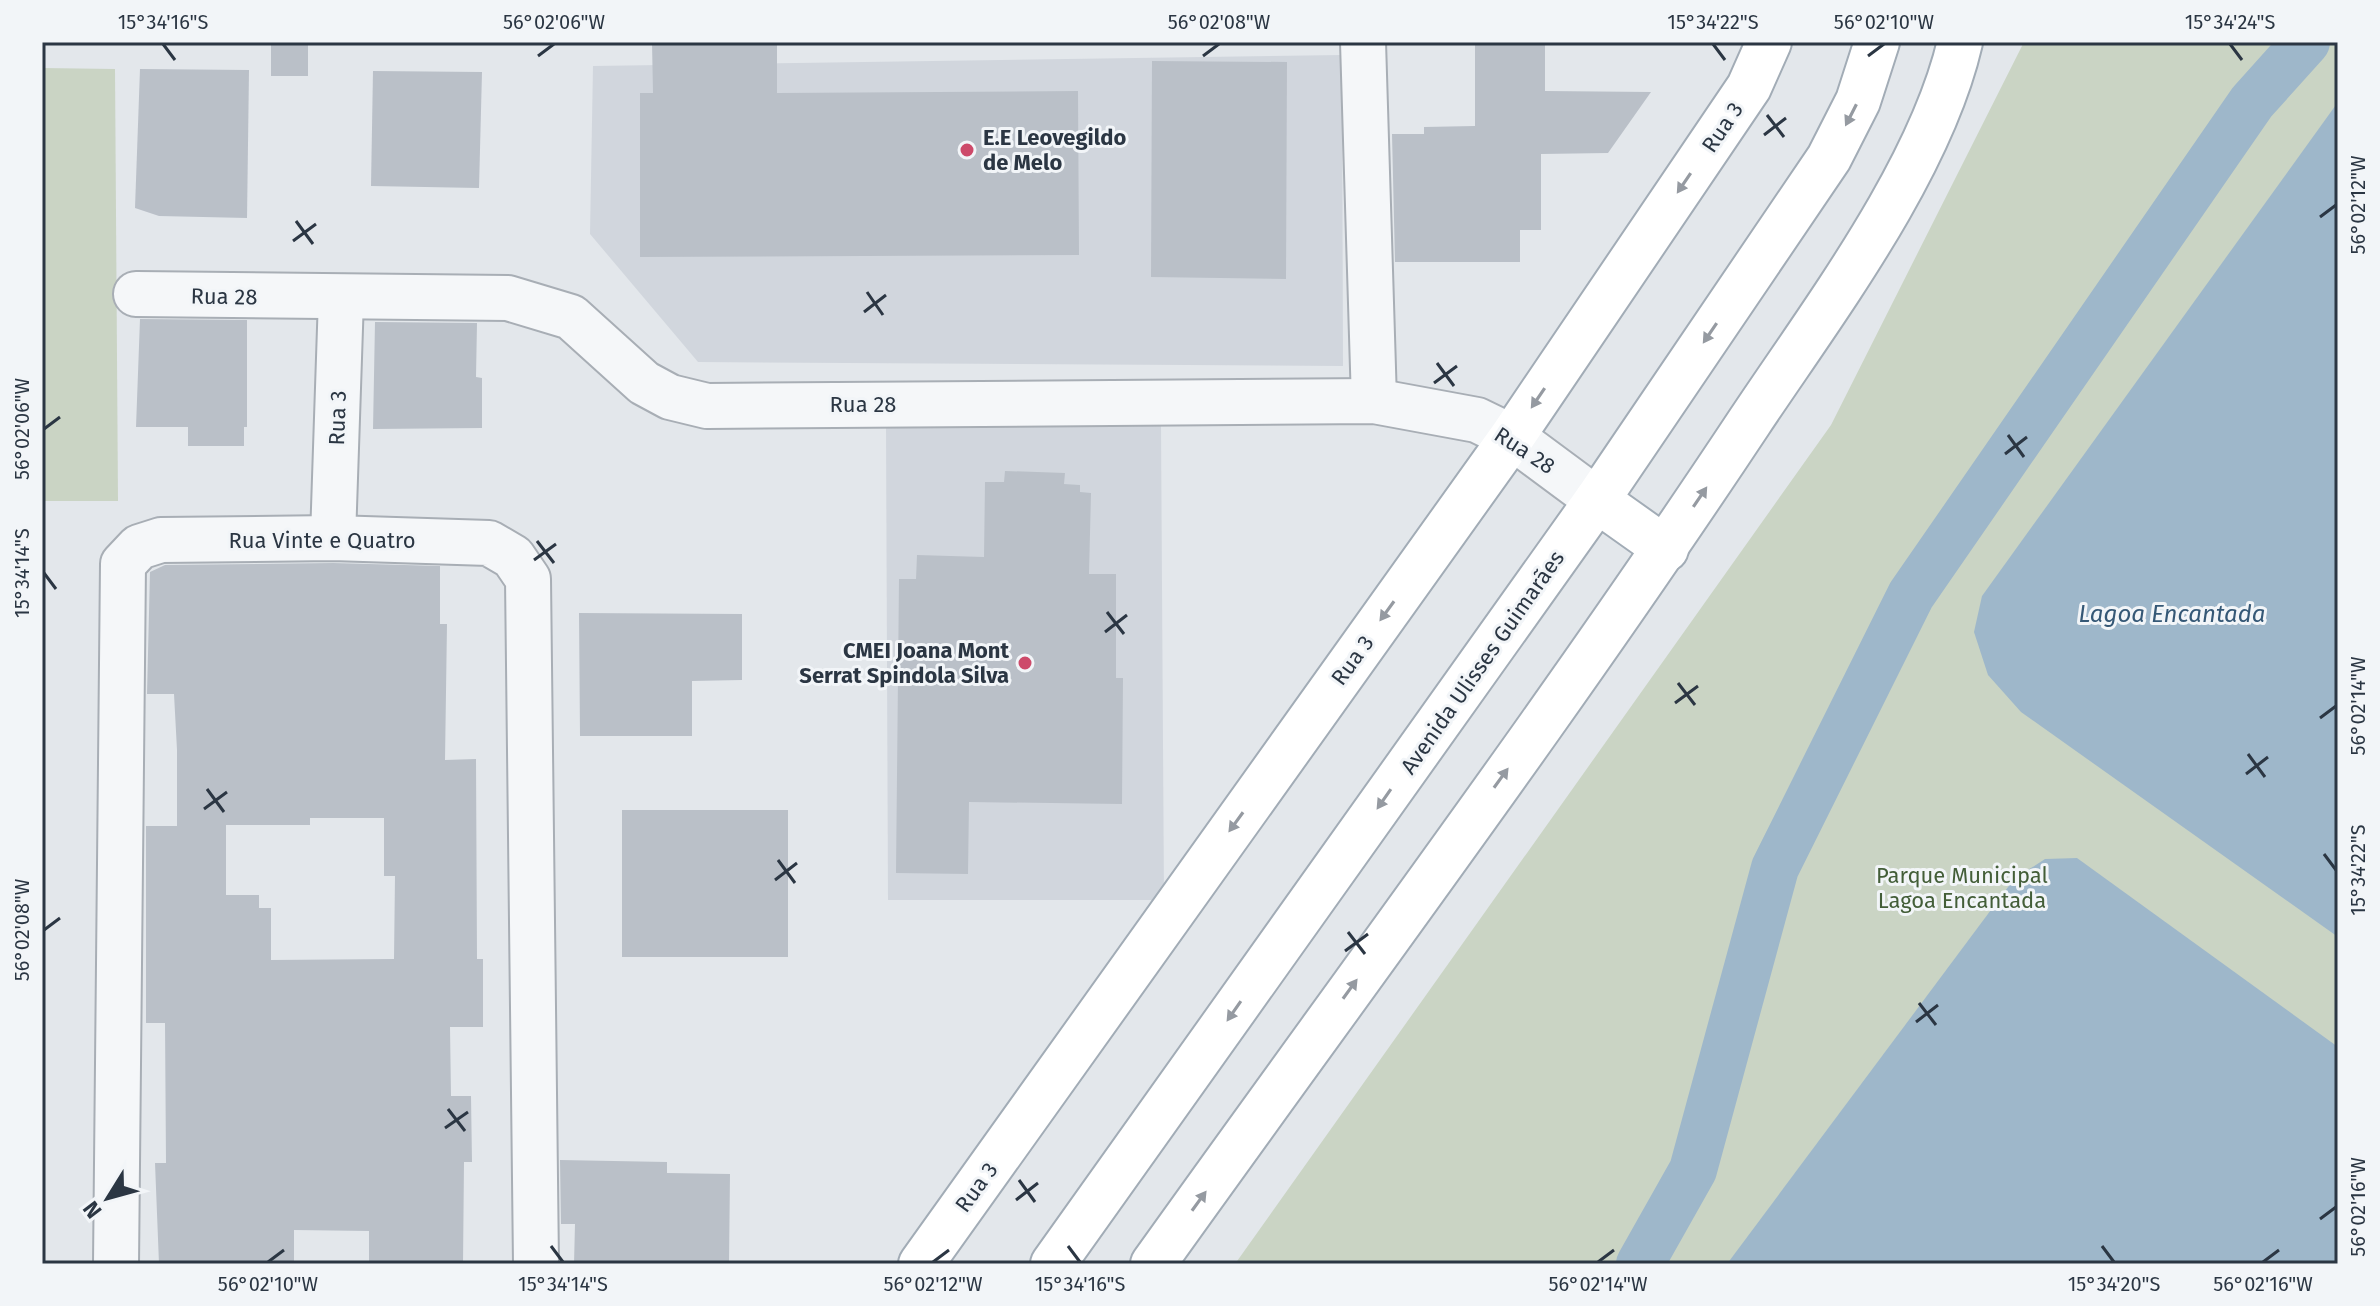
<svg xmlns="http://www.w3.org/2000/svg" width="2380" height="1306" viewBox="0 0 2380 1306" font-family="'Fira Sans',sans-serif">
  <style>
    .built { fill: #d1d6dd }
    .green { fill: #cad4c4 }
    .water { fill: #9eb7ca }
    .lines { fill: none; stroke-linecap: round; stroke-linejoin: round }
    .canal { stroke: #9eb7ca; stroke-width: 48 }
    .building { fill: #bac0c8; fill-rule: evenodd }
    .minor-casing { stroke: #a8aeb5; stroke-width: 48 }
    .major-casing { stroke: #a2acb6; stroke-width: 48 }
    .minor { stroke: #f5f7f9; stroke-width: 44 }
    .major { stroke: #fff; stroke-width: 44 }
    .oneway { fill: #959aa1 }
    .ticks { fill: none; stroke: #2b3643; stroke-width: 3 }
    .poi-dot { fill: #cd4a6a; stroke: #f2f5f8; stroke-width: 3 }
    .labels { text-anchor: middle; stroke-width: 6; stroke-linejoin: round; paint-order: stroke }
    .street-label { font-size: 22px; fill: #2b3643; stroke: #f2f5f8 }
    .poi-label { font-size: 22px; font-weight: bold; fill: #2b3643; stroke: #f2f5f8; text-anchor: start }
    .park-label { font-size: 22px; fill: #435e38; stroke: #f2f5f8 }
    .water-label { font-size: 24px; font-style: italic; fill: #355876; stroke: #f2f5f8 }
    .neatline { fill: none; stroke: #2b3643; stroke-width: 3 }
    .ticks-label { font-size: 20px; text-anchor: middle; fill: #2b3643 }
  </style>
  <rect width="100%" height="100%" fill="#e3e7eb"/>
  <g class="built">
    <polygon points="1342,55 1343,366 698,362 590,234 593,66"/>
    <polygon points="886,426 1161,426 1164,900 888,900"/>
  </g>
  <g class="green">
    <polygon points="2024,42 2338,42 2338,1264 1235,1264 1831,425"/>
    <polygon points="42,68 115,69 118,501 42,501"/>
  </g>
  <g class="water">
    <polygon points="2338,102 2338,937 2021,712 1988,675 1974,632 1982,596"/>
    <polygon points="2077,858 2338,1047 2338,1264 1727,1264 2014,879 2045,859"/>
  </g>
  <g class="lines">
    <polyline class="canal" points="1640,1264 1693,1170 1775,868 1911,595 2252,102 2306,42"/>
  </g>
  <g class="building">
    <rect x="271" y="42" width="37" height="34"/>
    <polygon points="652,42 777,42 777,93 1078,91 1079,255 640,257 640,93 653,93"/>
    <polygon points="1475,42 1545,42 1545,91 1651,92 1608,153 1541,154 1541,230 1520,230 1520,262 1395,262 1392,134 1424,134 1424,127 1475,126"/>
    <polygon points="1152,61 1287,62 1286,279 1151,277"/>
    <polygon points="140,69 249,70 247,218 159,216 135,208"/>
    <polygon points="373,71 482,72 479,188 371,186"/>
    <polygon points="140,319 247,320 247,427 244,427 244,446 188,446 188,427 136,427"/>
    <polygon points="375,322 477,323 476,377 482,378 482,428 373,429"/>
    <polygon points="1005,471 1065,473 1064,484 1080,485 1080,492 1091,493 1089,574 1116,574 1116,678 1123,678 1122,804 969,802 968,874 896,873 899,579 916,579 917,555 984,557 985,482 1004,482"/>
    <path d="M 333,563 L 440,566 L 440,624 L 447,624 L 445,760 L 476,759 L 477,959 L 483,959 L 483,1027 L 450,1027 L 451,1096 L 471,1096 L 472,1162 L 464,1162 L 463,1264 L 369,1264 L 369,1231 L 294,1230 L 294,1264 L 159,1264 L 155,1163 L 166,1163 L 165,1023 L 146,1023 L 146,826 L 177,826 L 177,750 L 174,694 L 147,694 L 150,572 L 165,565 ZM 310,818 L 384,818 L 384,876 L 395,876 L 394,959 L 271,960 L 271,908 L 259,908 L 259,895 L 226,895 L 226,825 L 310,825 Z"/>
    <polygon points="579,613 742,614 742,680 692,681 692,736 580,736"/>
    <rect x="622" y="810" width="166" height="147"/>
    <polygon points="560,1160 667,1162 667,1173 730,1174 729,1264 574,1264 575,1224 561,1224"/>
  </g>
  <g class="lines">
    <g class="minor-casing">
      <g id="minor">
        <polyline points="1363,42 1374,401"/>
        <polyline points="136,294 508,298 571,317 644,383 670,397 707,406 1374,401 1477,420 1512,437 1597,500"/>
        <polyline points="333,538 341,298"/>
        <polyline points="116,1264 123,564 139,547 161,540 333,538 489,543 513,557 528,579 536,1264"/>
      </g>
    </g>
    <g class="major-casing">
      <g id="major">
        <polyline points="1597,500 1666,549"/>
        <polyline points="921,1264 1512,437 1749,87 1769,42"/>
        <polyline points="1053,1264 1597,500 1829,158 1858,101 1877,42"/>
        <path d="M 1153,1264 C 1353,984 1560,708 1750,421 C 1824,310 1930,171 1960,42"/>
      </g>
    </g>
    <use href="#minor" class="minor"/>
    <use href="#major" class="major"/>
  </g>
  <defs><path id="oneway-solid" d="M-6-.8H1V-3.2L6.5 0L1 3.2V.8H-6Z" transform="scale(2)"/></defs>
  <g class="oneway">
    <use href="#oneway-solid" transform="translate(1851 115) rotate(117)"/>
    <use href="#oneway-solid" transform="translate(1684 183) rotate(124)"/>
    <use href="#oneway-solid" transform="translate(1710 333) rotate(124)"/>
    <use href="#oneway-solid" transform="translate(1538 398) rotate(124)"/>
    <use href="#oneway-solid" transform="translate(1700 497) rotate(-56)"/>
    <use href="#oneway-solid" transform="translate(1387 611) rotate(126)"/>
    <use href="#oneway-solid" transform="translate(1501 778) rotate(-54)"/>
    <use href="#oneway-solid" transform="translate(1384 799) rotate(125)"/>
    <use href="#oneway-solid" transform="translate(1236 822) rotate(126)"/>
    <use href="#oneway-solid" transform="translate(1350 989) rotate(-54)"/>
    <use href="#oneway-solid" transform="translate(1234 1011) rotate(125)"/>
    <use href="#oneway-solid" transform="translate(1199 1201) rotate(-54)"/>
  </g>
  <path class="ticks" d="M 163,44 L 175,60M 1713,44 L 1725,60M 2230,44 L 2242,60M 538,56 L 554,44M 1203,56 L 1219,44M 1868,56 L 1884,44M 1767,115 L 1784,137M 1764,135 L 1786,118M 2320,217 L 2336,205M 296,221 L 313,244M 293,241 L 316,224M 867,292 L 883,315M 864,312 L 886,295M 1437,363 L 1454,386M 1434,383 L 1457,366M 44,429 L 60,417M 2008,435 L 2024,457M 2005,454 L 2027,437M 537,541 L 554,563M 534,560 L 556,544M 44,573 L 56,589M 1107,612 L 1124,634M 1105,632 L 1127,615M 1678,683 L 1695,705M 1675,703 L 1698,686M 2320,718 L 2336,706M 2248,754 L 2265,777M 2246,774 L 2268,757M 207,789 L 224,812M 204,809 L 227,792M 2324,854 L 2336,870M 778,860 L 795,883M 775,880 L 797,863M 44,930 L 60,918M 1348,932 L 1365,954M 1345,951 L 1368,934M 1919,1003 L 1936,1025M 1916,1022 L 1938,1005M 448,1109 L 465,1131M 445,1128 L 468,1112M 1019,1180 L 1035,1202M 1016,1200 L 1038,1183M 2320,1219 L 2336,1207M 551,1246 L 563,1262M 1068,1246 L 1080,1262M 2102,1246 L 2114,1262M 268,1262 L 284,1250M 933,1262 L 949,1250M 1598,1262 L 1614,1250M 2263,1262 L 2279,1250"/>
  <g class="poi-dot">
    <circle cx="967" cy="150" r="8"/>
    <circle cx="1025" cy="663" r="8"/>
  </g>
  <g class="labels">
    <g class="street-label">
      <text transform="translate(1722 127) rotate(-56)" y="8">Rua 3</text>
      <text transform="translate(224 296) rotate(1)" y="8">Rua 28</text>
      <text x="863" y="412">Rua 28</text>
      <text transform="translate(337 418) rotate(-88)" y="8">Rua 3</text>
      <text transform="translate(1525 450) rotate(33)" y="8">Rua 28</text>
      <text x="322" y="548">Rua Vinte e Quatro</text>
      <text transform="translate(1352 660) rotate(-54)" y="8">Rua 3</text>
      <text transform="translate(1482 662) rotate(-55)" y="8">Avenida Ulisses Guimarães</text>
      <text transform="translate(976 1187) rotate(-54)" y="8">Rua 3</text>
    </g>
    <g class="poi-label">
      <text x="983" y="145">E.E Leovegildo<tspan x="983" dy="25">de Melo</tspan></text>
      <text x="1009" y="658" text-anchor="end">CMEI Joana Mont<tspan x="1009" dy="25">Serrat Spindola Silva</tspan></text>
    </g>
    <g class="park-label">
      <text x="1962" y="883">Parque Municipal<tspan x="1962" dy="25">Lagoa Encantada</tspan></text>
    </g>
    <g class="water-label">
      <text x="2172" y="622">Lagoa Encantada</text>
    </g>
  </g>
  <rect width="2380" height="1306" fill="none" stroke="#f2f5f8" stroke-width="88"/>
  <g transform="translate(108 1198) rotate(233)" stroke="#f2f5f8" stroke-width="6" paint-order="stroke">
  <path d="M0-6L14 30L0 20L-14 30Z" fill="#2b3643"/>
  <text y="-12" font-size="22" font-weight="bold" text-anchor="middle" fill="#2b3643">N</text>
  </g>
  <rect x="44" y="44" width="2292" height="1218" class="neatline"/>
  <g class="ticks-label">
    <text x="163" y="29">15°34'16"S</text>
    <text x="554" y="29">56°02'06"W</text>
    <text x="1219" y="29">56°02'08"W</text>
    <text x="1713" y="29">15°34'22"S</text>
    <text x="1884" y="29">56°02'10"W</text>
    <text x="2230" y="29">15°34'24"S</text>
    <text transform="translate(2358 205) rotate(-90)" y="7">56°02'12"W</text>
    <text transform="translate(22 429) rotate(-90)" y="7">56°02'06"W</text>
    <text transform="translate(22 573) rotate(-90)" y="7">15°34'14"S</text>
    <text transform="translate(2358 706) rotate(-90)" y="7">56°02'14"W</text>
    <text transform="translate(2358 870) rotate(-90)" y="7">15°34'22"S</text>
    <text transform="translate(22 930) rotate(-90)" y="7">56°02'08"W</text>
    <text transform="translate(2358 1207) rotate(-90)" y="7">56°02'16"W</text>
    <text x="268" y="1291">56°02'10"W</text>
    <text x="563" y="1291">15°34'14"S</text>
    <text x="933" y="1291">56°02'12"W</text>
    <text x="1080" y="1291">15°34'16"S</text>
    <text x="1598" y="1291">56°02'14"W</text>
    <text x="2114" y="1291">15°34'20"S</text>
    <text x="2263" y="1291">56°02'16"W</text>
  </g>
</svg>
